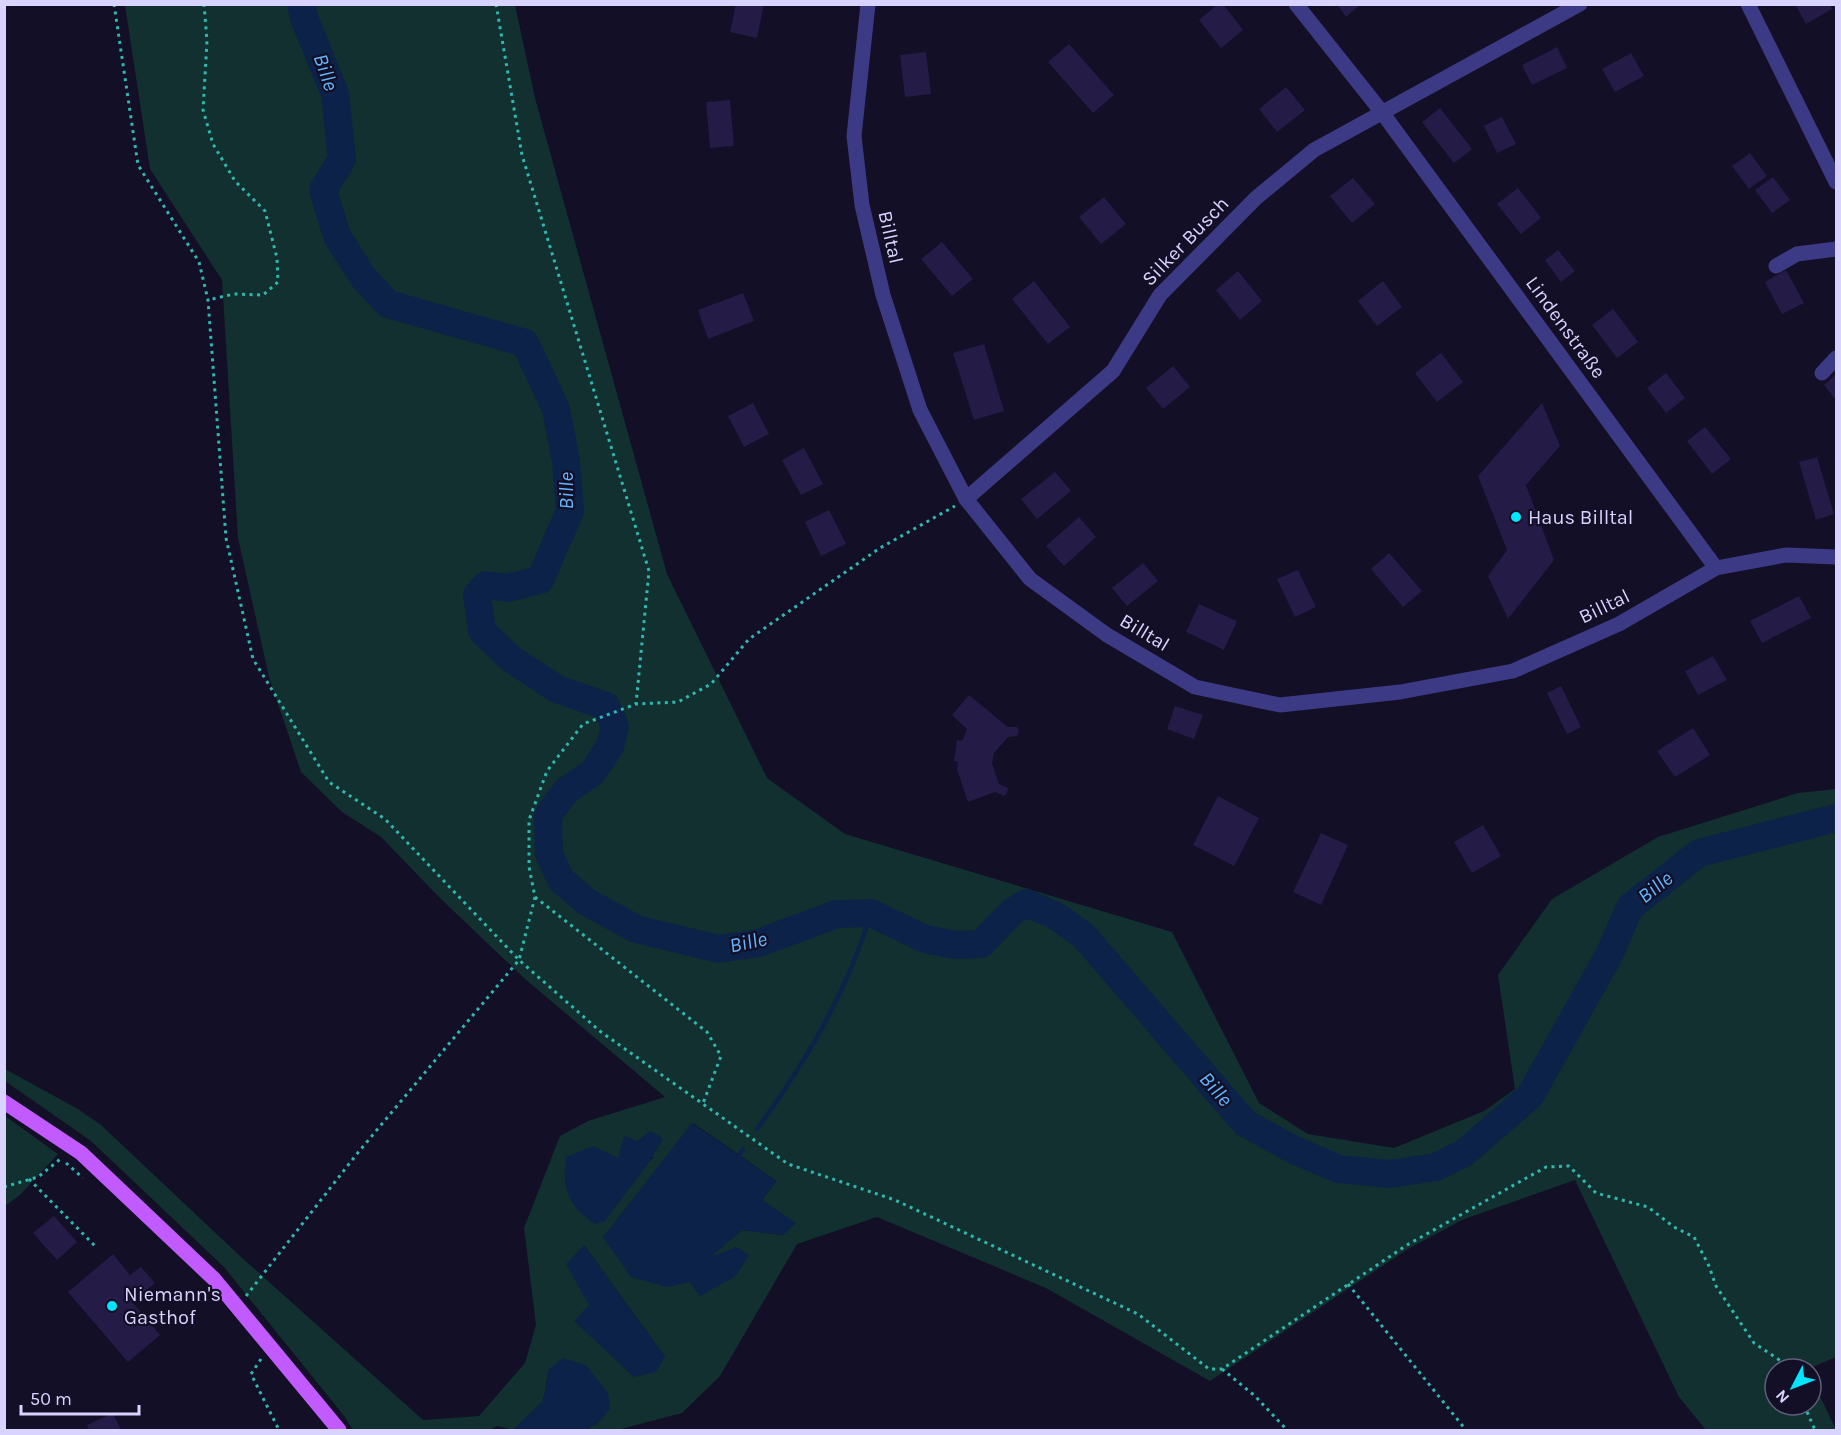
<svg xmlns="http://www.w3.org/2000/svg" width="1841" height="1435" viewBox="0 0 1841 1435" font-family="Karla,sans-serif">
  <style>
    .green { fill: #12302f; fill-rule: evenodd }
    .water { fill: #0c2248 }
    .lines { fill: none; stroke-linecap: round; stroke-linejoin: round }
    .stream { stroke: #0c2248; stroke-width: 4.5 }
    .river { stroke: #0c2248; stroke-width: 28 }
    .building { fill: #241b47 }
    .path { stroke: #2fb8b0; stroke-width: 3; stroke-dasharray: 3 4.5; stroke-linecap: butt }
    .minor { stroke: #3d3a85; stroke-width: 15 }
    .major { stroke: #c25bff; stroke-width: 15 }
    .poi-dot { fill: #00e5ff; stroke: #130f26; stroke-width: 2 }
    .labels { text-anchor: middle; stroke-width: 4.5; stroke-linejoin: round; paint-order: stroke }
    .street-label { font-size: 20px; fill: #d9d4ff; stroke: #130f26 }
    .poi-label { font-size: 20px; fill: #d9d4ff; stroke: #130f26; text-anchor: start }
    .water-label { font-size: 21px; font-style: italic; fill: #62b6ff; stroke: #130f26 }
  </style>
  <rect width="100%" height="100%" fill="#130f26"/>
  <g class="green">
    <path d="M 125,5 L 515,5 L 535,98 L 667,574 L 767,778 L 845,834 L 1172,932 L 1259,1103 L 1308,1134 L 1394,1148 L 1484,1111 L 1515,1089 L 1498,975 L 1552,899 L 1658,837 L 1798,793 L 1836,789 L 1836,1357 L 1808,1369 L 1775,1369 L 1775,1405 L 1811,1405 L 1811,1377 L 1836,1430 L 1706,1430 L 1679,1397 L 1575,1180 L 1462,1220 L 1408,1249 L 1210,1381 L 1046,1288 L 877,1217 L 797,1244 L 720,1376 L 682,1413 L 617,1430 L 585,1430 L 598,1423 L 549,1369 L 543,1401 L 513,1430 L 497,1426 L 490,1430 L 353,1430 L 345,1417 L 224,1267 L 91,1141 L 5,1081 L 5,1069 L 78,1109 L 101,1125 L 240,1256 L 423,1420 L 479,1416 L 525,1363 L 536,1325 L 524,1228 L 560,1136 L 588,1121 L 665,1097 L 525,979 L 439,897 L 381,837 L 342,812 L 301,772 L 269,677 L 238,538 L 222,280 L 150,169 ZM 693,1123 L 776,1181 L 762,1200 L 783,1235 L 742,1230 L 708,1258 L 701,1296 L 690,1282 ZM 593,1146 L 618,1158 L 654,1157 L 641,1169 ZM 584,1245 L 665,1357 L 634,1377 L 575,1321 L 589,1305 Z"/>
    <polygon points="5,1116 58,1154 20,1195 5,1206"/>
  </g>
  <g class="water">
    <polygon points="692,1123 776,1181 762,1200 796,1223 783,1235 742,1230 711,1257 736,1247 749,1255 736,1276 700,1296 690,1282 667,1287 631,1277 603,1237"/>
    <path d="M 650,1131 L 663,1138 C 650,1166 623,1195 605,1221 L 595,1224 C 568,1206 562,1189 566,1157 L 593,1146 L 618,1158 L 624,1136 L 637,1141 Z"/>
    <polygon points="584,1245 665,1357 656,1372 634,1377 574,1321 589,1305 566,1264"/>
    <polygon points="563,1358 586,1365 608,1393 610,1409 598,1423 585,1430 513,1430 543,1401 549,1369"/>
  </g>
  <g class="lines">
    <g class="stream">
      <path d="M 757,1129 C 805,1064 848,990 871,913"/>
      <polyline points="739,1155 743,1149"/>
    </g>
    <polyline class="river" points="301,4 304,18 335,94 342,159 323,190 337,236 363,277 388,304 525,343 556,409 566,461 570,511 540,580 507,588 486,585 477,595 482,631 510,658 557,689 606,706 615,726 610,746 593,772 567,790 548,815 549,854 561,880 587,902 636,929 719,949 758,943 837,914 871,913 925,939 955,945 981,944 1012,912 1026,903 1056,916 1084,936 1245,1123 1294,1150 1339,1169 1389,1174 1436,1167 1464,1153 1530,1096 1609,955 1630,907 1699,853 1836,818"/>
  </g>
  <g class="building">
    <polygon points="736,4 764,4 757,38 730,32"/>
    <polygon points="1218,4 1223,4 1243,30 1221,48 1199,20"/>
    <polygon points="1337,4 1361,4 1346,17"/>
    <polygon points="1795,4 1829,4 1832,9 1806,24"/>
    <polygon points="1069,44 1114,95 1093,113 1048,62"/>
    <polygon points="1557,47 1567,68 1532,85 1522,65"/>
    <polygon points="926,52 931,94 905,97 900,55"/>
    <polygon points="1631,53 1644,76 1615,92 1602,69"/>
    <polygon points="1286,87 1305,110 1277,132 1259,109"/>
    <polygon points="730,100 734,146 710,148 706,102"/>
    <polygon points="1440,108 1472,149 1454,163 1422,122"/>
    <polygon points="1502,117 1516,144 1497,153 1484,126"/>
    <polygon points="1750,153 1767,176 1749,189 1732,166"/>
    <polygon points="1773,177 1790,200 1772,213 1755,190"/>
    <polygon points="1353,178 1375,204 1352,223 1330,196"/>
    <polygon points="1518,188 1541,218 1521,234 1497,204"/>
    <polygon points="1104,197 1126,224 1101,244 1079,217"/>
    <polygon points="942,242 973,279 952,296 921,259"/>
    <polygon points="1558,250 1575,271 1561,282 1545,260"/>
    <polygon points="1786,270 1804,303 1782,314 1765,282"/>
    <polygon points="1238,271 1262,301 1240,320 1216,290"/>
    <polygon points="1034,281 1070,327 1048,344 1012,299"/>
    <polygon points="1383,281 1402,307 1377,326 1358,301"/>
    <polygon points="743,293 754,321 708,339 698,310"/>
    <polygon points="1613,309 1638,342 1617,358 1592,325"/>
    <polygon points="984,344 1004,411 974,420 953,353"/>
    <polygon points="1441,353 1463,382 1437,402 1415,373"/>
    <polygon points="1173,366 1190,387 1163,409 1146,388"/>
    <polygon points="1666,373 1685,398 1666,413 1647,388"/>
    <polygon points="1836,374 1836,400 1824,385"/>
    <polygon points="753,403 769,434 744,447 728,416"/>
    <polygon points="1542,403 1560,446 1526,485 1554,560 1508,619 1488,576 1507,550 1478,476"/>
    <polygon points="1705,427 1731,459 1712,474 1687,441"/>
    <polygon points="804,448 823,484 801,495 782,460"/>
    <polygon points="1817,457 1834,514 1816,520 1799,462"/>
    <polygon points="1055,472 1071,491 1037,519 1021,499"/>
    <polygon points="829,510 846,544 821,556 805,522"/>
    <polygon points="1079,517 1096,537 1064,566 1046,546"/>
    <polygon points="1389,553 1422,591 1403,607 1371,569"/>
    <polygon points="1143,563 1158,581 1127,606 1112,588"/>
    <polygon points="1298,570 1316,607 1295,617 1277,579"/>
    <polygon points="1799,596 1811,618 1762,643 1750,621"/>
    <polygon points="1199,604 1237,621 1224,650 1186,632"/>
    <polygon points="1713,656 1727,680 1698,695 1685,671"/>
    <polygon points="1561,686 1581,727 1567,734 1547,693"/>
    <polygon points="969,695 1008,727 1017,727 1019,731 1017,736 1008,737 994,753 992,763 999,784 1008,788 1007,793 1004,796 995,792 968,802 957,769 958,762 954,761 957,740 962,741 967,729 952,715"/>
    <polygon points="1175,706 1203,715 1194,739 1167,729"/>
    <polygon points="1693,728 1710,755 1675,777 1657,751"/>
    <polygon points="1218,796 1259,818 1234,866 1193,845"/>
    <polygon points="1483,825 1501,856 1472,873 1454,842"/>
    <polygon points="1321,833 1348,845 1321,905 1293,892"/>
    <polygon points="54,1216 77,1242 57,1260 33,1233"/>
    <polygon points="113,1254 130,1275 141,1267 155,1283 132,1302 160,1335 128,1362 68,1292"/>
    <polygon points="113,1413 121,1430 89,1430 87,1425"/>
  </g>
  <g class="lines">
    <g class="path">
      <polyline points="114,4 138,165 199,262 208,300 226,538 253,659 329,782 385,819 519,960 601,1032 788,1164 895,1200 1138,1314 1209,1369 1222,1369 1407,1245 1546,1167 1569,1166 1596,1193 1648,1207 1674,1227 1694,1237 1709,1266 1716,1286 1754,1343 1781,1361 1786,1369"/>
      <polyline points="204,4 207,41 203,110 213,144 235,181 265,211 277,258 278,282 263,295 234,294 208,300"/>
      <polyline points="496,4 522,155 649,571 636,704"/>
      <polyline points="535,897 707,1032 721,1056 702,1106"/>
      <polyline points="66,1163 83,1178"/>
      <polyline points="29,1179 95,1246"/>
      <polyline points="4,1187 38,1177 63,1157"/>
      <polyline points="1348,1284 1466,1430"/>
      <polyline points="246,1296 356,1155 519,960 535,897 529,867 529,820 547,771 583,724 636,704 678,702 711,684 749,639 880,548 955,506"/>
      <polyline points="261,1359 251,1374 279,1430"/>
      <polyline points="1222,1369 1255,1396 1287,1430"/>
      <polyline points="1804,1405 1815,1430"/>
    </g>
    <g class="minor">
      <polyline points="868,4 854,136 862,205 883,295 920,410 966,499 1030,579 1107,635 1195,687 1280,705 1400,692 1513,671 1619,624 1716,568 1786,555 1836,557"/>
      <polyline points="1296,4 1381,111 1716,568"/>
      <polyline points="1748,4 1836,182"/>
      <polyline points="1776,266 1797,254 1836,249"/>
      <polyline points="1822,373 1836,358"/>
      <polyline points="966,499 1113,371 1160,295 1256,198 1314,150 1580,4"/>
    </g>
    <polyline class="major" points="4,1102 81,1153 214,1279 339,1430"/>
  </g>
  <g class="poi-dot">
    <circle cx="1516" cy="517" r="6"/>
    <circle cx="112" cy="1306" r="6"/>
  </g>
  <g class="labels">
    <g class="street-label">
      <text transform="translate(891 237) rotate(77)" y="7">Billtal</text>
      <text transform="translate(1185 241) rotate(-46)" y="7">Silker Busch</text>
      <text transform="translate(1566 327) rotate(54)" y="7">Lindenstraße</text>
      <text transform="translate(1604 606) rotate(-26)" y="7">Billtal</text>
      <text transform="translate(1145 632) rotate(31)" y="7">Billtal</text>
    </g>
    <g class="poi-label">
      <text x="1528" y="524">Haus Billtal</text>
      <text x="124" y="1301">Niemann's<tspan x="124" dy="23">Gasthof</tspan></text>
    </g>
    <g class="water-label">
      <text transform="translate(326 72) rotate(71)" y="7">Bille</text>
      <text transform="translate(566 491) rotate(-90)" y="7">Bille</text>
      <text transform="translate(1655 887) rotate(-38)" y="7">Bille</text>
      <text transform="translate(748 942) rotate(-12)" y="7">Bille</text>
      <text transform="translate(1216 1089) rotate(49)" y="7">Bille</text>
    </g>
  </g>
  <rect width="1841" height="1435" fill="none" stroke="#d9d4ff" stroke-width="12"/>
  <g transform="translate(1793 1387) rotate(228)"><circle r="28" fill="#130f26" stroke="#625e7d" stroke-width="1.5"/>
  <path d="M0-4.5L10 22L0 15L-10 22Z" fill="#00e5ff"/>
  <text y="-9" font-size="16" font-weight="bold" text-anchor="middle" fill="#d9d4ff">N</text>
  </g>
  <path d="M21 1405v9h118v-9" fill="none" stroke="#d9d4ff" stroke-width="3"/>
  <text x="30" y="1405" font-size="18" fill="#d9d4ff" stroke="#130f26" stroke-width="4.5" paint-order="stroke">50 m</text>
</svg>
